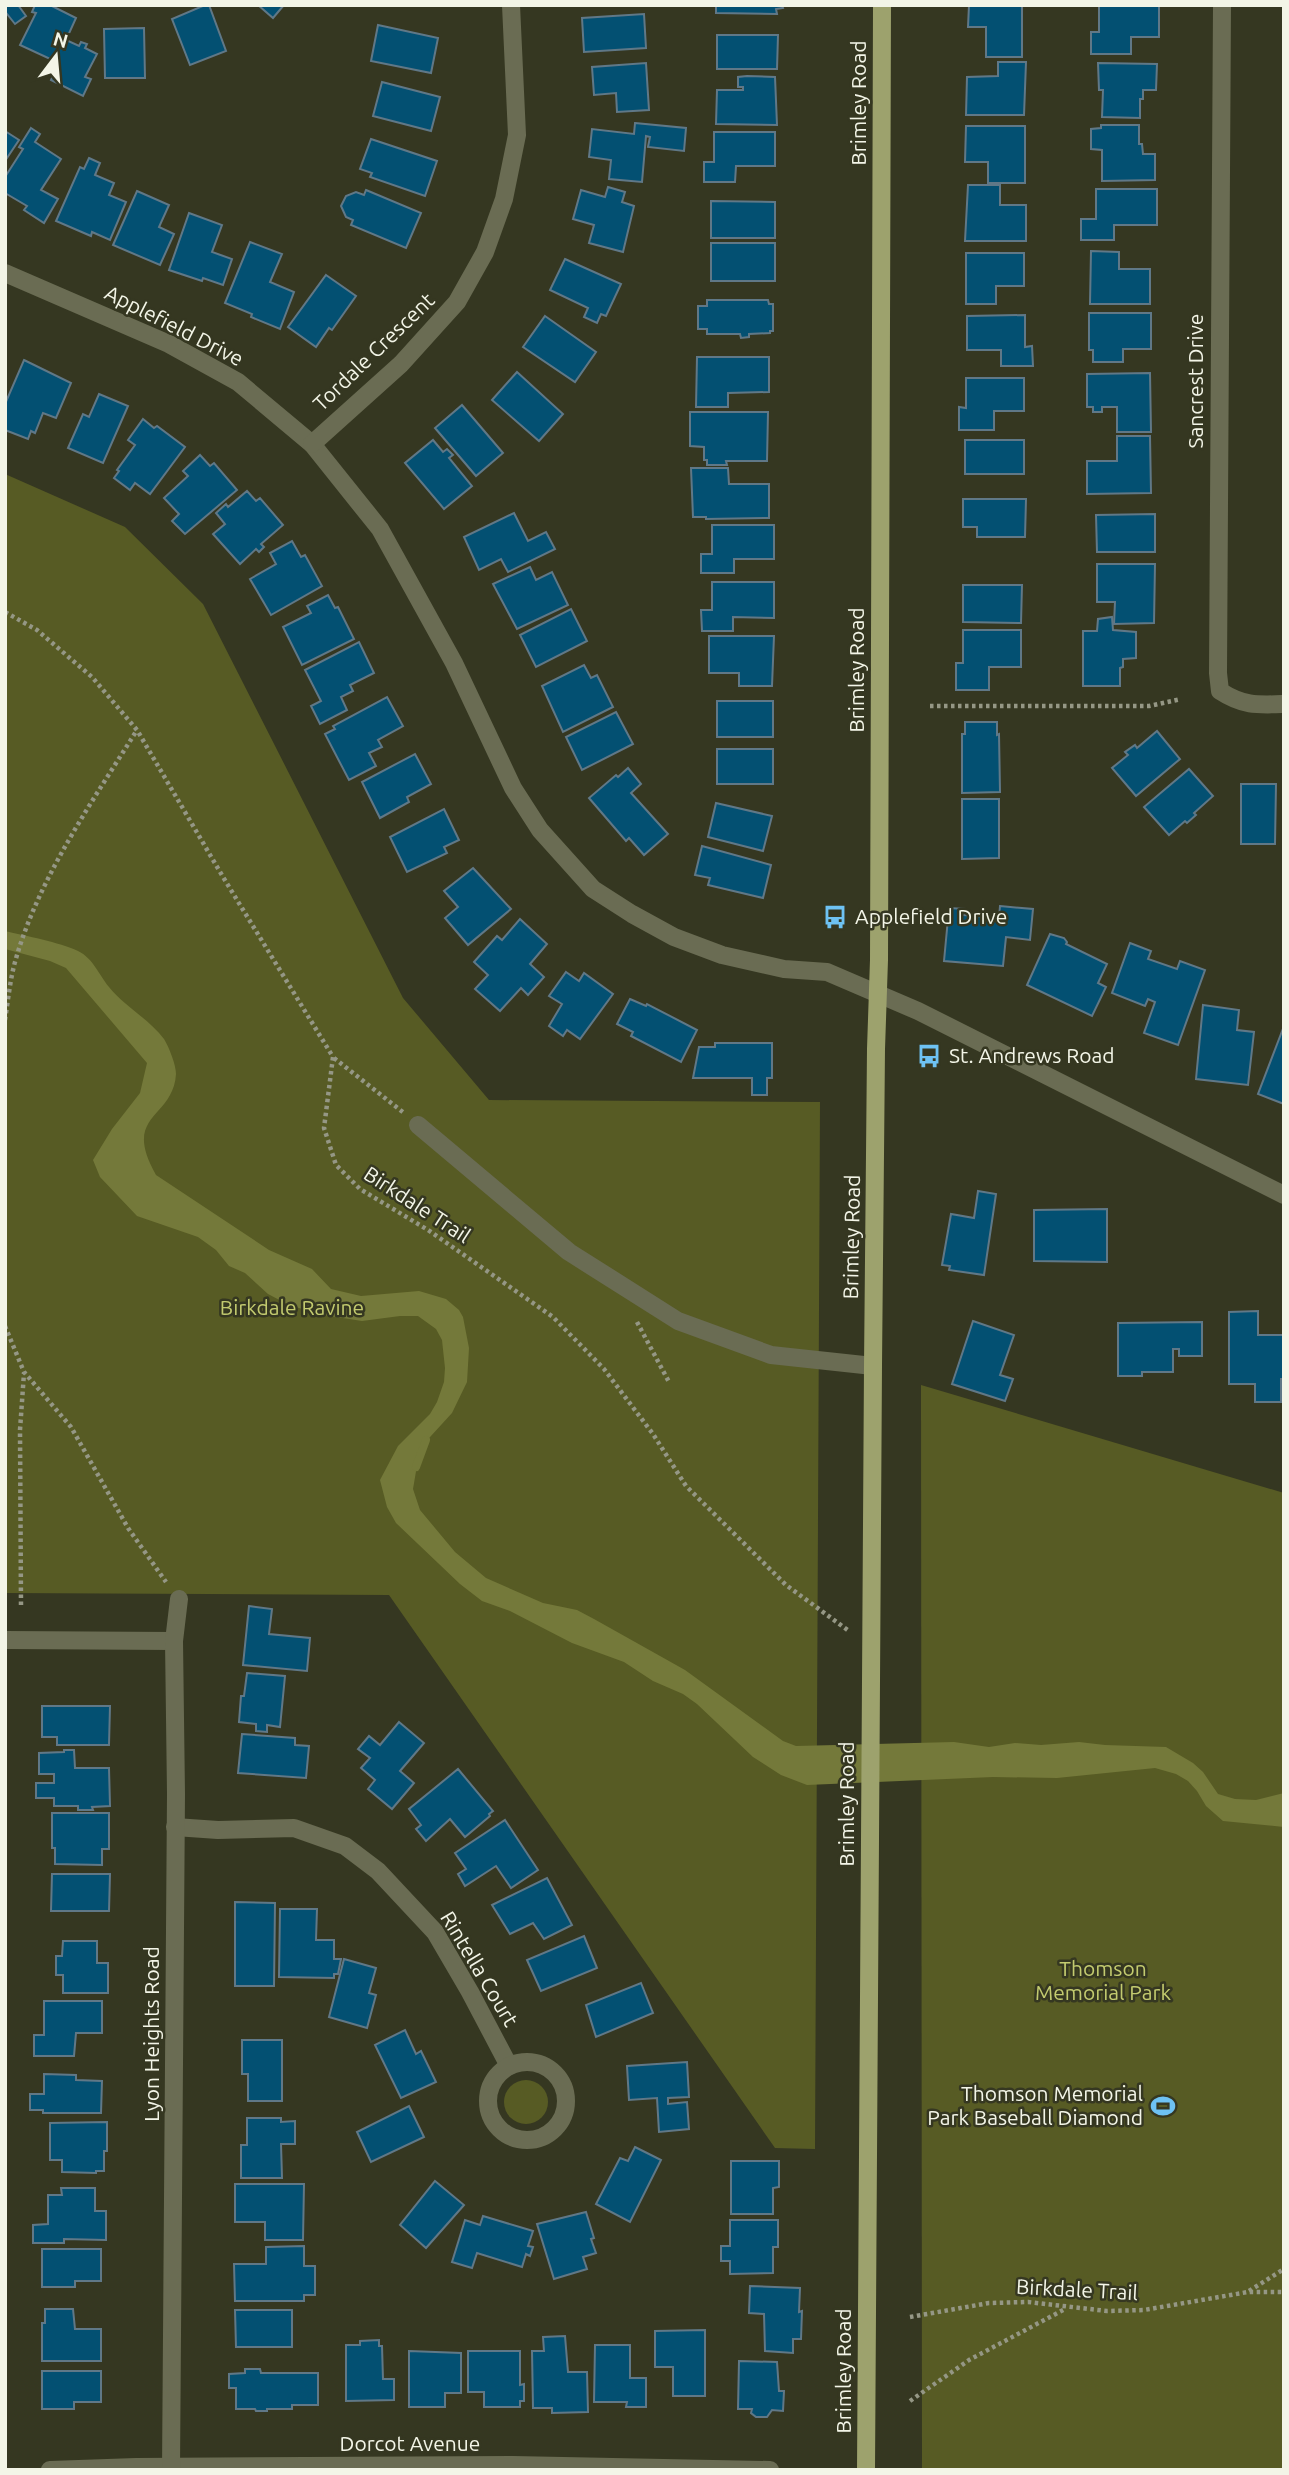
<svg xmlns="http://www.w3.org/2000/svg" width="1289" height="2475" viewBox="0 0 1289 2475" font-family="Ubuntu,sans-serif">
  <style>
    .green { fill: #575b24 }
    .water { fill: #74793a }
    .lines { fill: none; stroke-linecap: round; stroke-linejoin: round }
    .stream { stroke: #74793a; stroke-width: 8 }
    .building { fill: #035072; stroke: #607887; stroke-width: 2 }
    .path { stroke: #959785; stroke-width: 4.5; stroke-dasharray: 3.5 3.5; stroke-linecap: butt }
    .minor { stroke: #6a6c53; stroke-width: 18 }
    .major { stroke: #9da26d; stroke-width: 18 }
    .labels { text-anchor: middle; stroke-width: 5; stroke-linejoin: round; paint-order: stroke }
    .street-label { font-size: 21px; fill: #f3f5e7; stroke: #353721 }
    .poi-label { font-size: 21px; fill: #f3f5e7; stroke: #353721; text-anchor: start }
    .park-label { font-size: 21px; fill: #c3cb6f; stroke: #353721 }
  </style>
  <rect width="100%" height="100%" fill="#353721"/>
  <g class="green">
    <polygon points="5,474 125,527 203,604 403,998 489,1100 820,1102 815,2149 775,2148 389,1595 5,1593"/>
    <polygon points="921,1385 1284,1493 1284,2470 922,2470"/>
    <circle cx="526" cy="2102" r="22"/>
  </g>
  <path class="water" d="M 5,931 C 26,936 59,942 78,951 C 93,958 99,975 109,987 C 124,1006 149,1019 164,1039 C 169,1047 176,1065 176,1074 C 173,1120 121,1113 156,1175 L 269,1250 L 312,1269 L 331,1289 L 361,1296 L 419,1291 L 446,1299 L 459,1310 L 463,1317 L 469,1348 L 467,1382 L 452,1413 L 420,1448 L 413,1489 L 420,1510 L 455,1552 L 486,1578 L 543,1603 L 577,1610 L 594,1619 L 685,1670 L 783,1741 L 796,1746 L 954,1742 L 989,1747 L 1015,1743 L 1041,1745 L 1079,1742 L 1105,1745 L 1166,1747 L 1193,1763 L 1203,1772 L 1218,1794 L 1235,1799 L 1256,1800 L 1284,1793 L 1284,1827 L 1223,1821 L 1206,1806 L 1197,1791 L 1188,1781 L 1176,1774 L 1155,1768 L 1057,1778 L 993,1777 L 807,1785 L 781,1775 L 753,1757 L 697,1704 L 683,1694 L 653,1681 L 624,1662 L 572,1643 L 510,1611 L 482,1601 L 460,1584 L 396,1523 L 387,1507 L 380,1480 L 398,1446 L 430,1414 L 437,1402 L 444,1382 L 445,1368 L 442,1340 L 436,1329 L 418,1316 L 400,1316 L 362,1321 L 317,1314 L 287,1304 L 268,1294 L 245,1273 L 229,1266 L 216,1250 L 198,1237 L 137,1216 L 100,1177 L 93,1160 L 112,1129 L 140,1093 L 147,1063 L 66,968 L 50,961 L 5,949 Z"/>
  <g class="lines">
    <polyline class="stream" points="416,1467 426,1440"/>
  </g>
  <g class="building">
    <polygon points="5,5 18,5 26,16 15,24 7,14 5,16"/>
    <polygon points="35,5 50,5 76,18 66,40 79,46 81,42 87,44 85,48 97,54 85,77 91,79 83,96 51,80 59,63 20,45 36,13 32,12"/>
    <polygon points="205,5 209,5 226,51 190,65 172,19"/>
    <polygon points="258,5 284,5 273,18"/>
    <polygon points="716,5 782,5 783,8 776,9 777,14 716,13"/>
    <polygon points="969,5 1022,5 1022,57 986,57 986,27 968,27"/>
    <polygon points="1099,5 1159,5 1159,37 1131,37 1131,54 1091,54 1091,32 1099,32"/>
    <polygon points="644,14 646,48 584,52 582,18"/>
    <polygon points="378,25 438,38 431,73 371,61"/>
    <polygon points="144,28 145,78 105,78 104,29"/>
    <polygon points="717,35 778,35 777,69 717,69"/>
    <polygon points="998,62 1026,62 1024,115 966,115 967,77 998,76"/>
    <polygon points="646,63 649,110 617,112 616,93 594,95 592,67"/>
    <polygon points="1098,63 1157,64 1156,90 1143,90 1143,99 1140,99 1140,118 1102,117 1103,90 1099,90"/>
    <polygon points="747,76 775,77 777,125 716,124 717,90 743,90 743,87 738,87 738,77"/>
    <polygon points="382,82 440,97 431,131 373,116"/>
    <polygon points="635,123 686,128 684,151 648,147 650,137 646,136 642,182 609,179 611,160 589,157 592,129 634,134"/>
    <polygon points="1101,125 1139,125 1139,144 1142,144 1143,154 1155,154 1155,180 1102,181 1102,150 1091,149 1091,129 1101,128"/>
    <polygon points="966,126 1025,126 1025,183 988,183 988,162 965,162"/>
    <polygon points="31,128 40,134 35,142 61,159 41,190 58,199 44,223 24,210 27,206 5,193 5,177 23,149 19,147"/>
    <polygon points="5,131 19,140 5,161"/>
    <polygon points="714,132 775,132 775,166 736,166 735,182 704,182 704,162 714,162"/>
    <polygon points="371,139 437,161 425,196 370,177 372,173 360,169"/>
    <polygon points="89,158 100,163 95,175 114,183 109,195 126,202 110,240 92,232 91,236 56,221 80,167 84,169"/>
    <polygon points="968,185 1000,185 1000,205 1026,205 1026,241 965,241"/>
    <polygon points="608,187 625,192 622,202 634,206 623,252 589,243 594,225 573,219 581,190 605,197"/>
    <polygon points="1096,189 1157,189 1157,225 1114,225 1114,240 1081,240 1081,219 1096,219"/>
    <polygon points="366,190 421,213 406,248 351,225 353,220 346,217 341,206 346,196 356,192 364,195"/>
    <polygon points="137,191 169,205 159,227 174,234 160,265 113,245"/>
    <polygon points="711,201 775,202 775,238 711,238"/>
    <polygon points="189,213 222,225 212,252 232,259 223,285 203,278 202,281 169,270"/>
    <polygon points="250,242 282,254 270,282 294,292 280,329 251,317 252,314 225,303"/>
    <rect x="711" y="243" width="64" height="38"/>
    <polygon points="1091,251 1119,252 1119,269 1150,269 1150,304 1090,304"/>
    <polygon points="966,253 1024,253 1024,286 996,286 996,304 966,304"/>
    <polygon points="565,259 621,284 606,316 601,314 597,323 584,317 588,308 550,290"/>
    <polygon points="326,275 356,296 332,330 329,328 316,347 288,327"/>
    <polygon points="707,300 768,300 769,304 773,304 773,331 770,331 770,333 749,334 749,337 741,338 740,334 707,334 707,329 698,329 698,306 707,306"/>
    <polygon points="1089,313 1151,313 1151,349 1123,349 1123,362 1093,362 1093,350 1089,350"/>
    <polygon points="1025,315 1025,347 1032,346 1033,366 1001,366 1001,350 967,350 967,316"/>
    <polygon points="545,316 596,352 575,382 523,347"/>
    <polygon points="697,357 769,357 769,392 728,393 728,407 696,407"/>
    <polygon points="24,360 71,383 56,418 43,413 35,433 31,431 28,439 5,430 5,404"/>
    <polygon points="517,372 563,414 539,441 492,400"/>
    <polygon points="1150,373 1151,432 1117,432 1117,407 1102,407 1102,412 1093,412 1093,407 1087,407 1087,374"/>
    <polygon points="966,378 1024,378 1024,411 994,411 994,430 959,430 959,407 966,408"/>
    <polygon points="99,394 128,406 103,463 68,448 83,414 89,417"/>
    <polygon points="462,405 503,453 476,476 435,428"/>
    <polygon points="690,412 768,412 767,461 726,461 727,465 707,465 707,460 704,460 704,447 690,446"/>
    <polygon points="143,419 154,428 157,426 185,447 150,494 135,483 130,490 114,478 119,471 117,470 135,445 128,440"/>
    <polygon points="1117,436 1150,436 1151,493 1087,494 1087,461 1117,461"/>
    <polygon points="433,440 443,452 447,449 453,455 449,458 472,486 444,509 405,463"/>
    <rect x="965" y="440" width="59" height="34"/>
    <polygon points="200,455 210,466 214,463 237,490 185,534 172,521 179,514 164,498 188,476 183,471"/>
    <polygon points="691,468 728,468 729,484 769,484 769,518 706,519 706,517 693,517"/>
    <polygon points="247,491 256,501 260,498 283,525 261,544 264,547 259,552 256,549 240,564 213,534 225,524 216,513 226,504 228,507"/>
    <polygon points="963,499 1026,499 1025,537 977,537 977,527 963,527"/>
    <polygon points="514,513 528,541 546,532 555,549 508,572 501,559 479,570 464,537"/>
    <polygon points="1155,514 1155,552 1097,552 1096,515"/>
    <polygon points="712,525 774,525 774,559 734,559 734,573 701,573 701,554 712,554"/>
    <polygon points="292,541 301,557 305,555 322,586 271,615 250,579 276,564 270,553"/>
    <polygon points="1097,564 1155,564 1154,623 1114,624 1115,602 1097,602"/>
    <polygon points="530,567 536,580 552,572 568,605 517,629 493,584"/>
    <polygon points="712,582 774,582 774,618 733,617 733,631 702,631 701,610 712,610"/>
    <polygon points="963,585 1022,585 1021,623 963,622"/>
    <polygon points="328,595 335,608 338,607 354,639 302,665 283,627 311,613 307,606"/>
    <polygon points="571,609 587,641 536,667 520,635"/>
    <polygon points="1112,617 1113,630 1136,632 1136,658 1123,659 1123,667 1120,668 1120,686 1083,686 1083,631 1097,631 1098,619"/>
    <polygon points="963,630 1021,630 1021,667 989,667 989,690 956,690 956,663 963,663"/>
    <polygon points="709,636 774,636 772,686 739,686 739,673 709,673"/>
    <polygon points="359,642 374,673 350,685 353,691 341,697 347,710 320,724 311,706 321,701 305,670"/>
    <polygon points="584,665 591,678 597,675 613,707 563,732 542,686"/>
    <polygon points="387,697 403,726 378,740 382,747 369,753 376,766 349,780 325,734 335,729 333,726"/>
    <rect x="717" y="701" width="56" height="36"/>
    <polygon points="616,712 633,744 582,770 566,737"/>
    <polygon points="965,722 997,722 997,735 999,734 1000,792 962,793 962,734 965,734"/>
    <polygon points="1157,731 1180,759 1136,796 1112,768 1128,755 1125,752 1135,745 1137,748"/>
    <rect x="717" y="749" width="56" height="35"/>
    <polygon points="415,754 431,784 407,797 409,802 380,818 362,782"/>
    <polygon points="628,768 641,784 631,793 668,834 644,855 629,838 626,841 589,798 616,775 618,777"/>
    <polygon points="1189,769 1213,796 1194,813 1196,815 1187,823 1185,821 1169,835 1144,807"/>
    <polygon points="1241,784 1276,784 1275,844 1241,844"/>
    <polygon points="962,799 999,799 999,858 962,859"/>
    <polygon points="716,803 772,816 763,851 708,837"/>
    <polygon points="444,809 459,840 444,847 447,853 407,872 390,837"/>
    <polygon points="702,846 771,865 763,898 708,885 710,878 695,875"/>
    <polygon points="473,868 511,909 468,945 445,918 458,907 444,891"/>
    <polygon points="1000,906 1033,909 1030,940 1006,937 1003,966 944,961 949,908 965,909 964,915 999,918"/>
    <polygon points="520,919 547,944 530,964 544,977 528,995 521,988 500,1011 475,989 488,975 474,962 497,936 502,940"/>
    <polygon points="1050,934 1064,938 1067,942 1066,944 1107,964 1098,983 1106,987 1092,1016 1027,985"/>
    <polygon points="1130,943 1151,951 1148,959 1177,969 1180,961 1205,970 1178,1045 1144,1033 1155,1002 1148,999 1145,1006 1112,993"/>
    <polygon points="566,972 579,981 584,973 613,994 580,1039 567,1030 563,1036 549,1026 562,1004 549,996"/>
    <polygon points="630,999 646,1006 647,1004 697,1030 681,1062 631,1036 633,1032 617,1024"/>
    <polygon points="1203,1005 1239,1010 1237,1030 1254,1032 1248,1085 1196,1079"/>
    <polygon points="1284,1026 1284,1104 1258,1094"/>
    <polygon points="715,1043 772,1043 772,1078 767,1078 767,1095 752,1095 752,1078 693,1078 699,1047 715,1047"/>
    <polygon points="978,1191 996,1194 984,1275 949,1270 950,1266 942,1265 951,1214 974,1218"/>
    <polygon points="1107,1209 1107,1262 1034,1261 1034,1210"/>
    <polygon points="1258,1311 1258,1335 1284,1335 1284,1379 1281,1379 1281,1402 1255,1402 1255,1384 1229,1384 1229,1312"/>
    <polygon points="973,1321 1014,1335 1000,1375 1013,1379 1005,1401 952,1384"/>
    <polygon points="1202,1322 1202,1356 1179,1356 1179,1349 1173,1349 1173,1372 1142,1372 1142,1376 1118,1376 1118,1323"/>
    <polygon points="249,1606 272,1609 269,1634 310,1638 307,1671 243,1665"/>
    <polygon points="247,1673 285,1676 280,1727 267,1725 267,1732 256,1731 256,1724 239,1722 241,1696 244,1696"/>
    <polygon points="42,1706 110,1706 109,1745 57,1745 57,1737 42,1737"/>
    <polygon points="399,1722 424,1743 400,1771 414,1783 392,1809 368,1789 375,1780 361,1768 370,1758 358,1749 369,1736 380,1745"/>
    <polygon points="242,1734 295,1738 295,1745 309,1746 306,1778 238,1773"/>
    <polygon points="64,1750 74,1750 75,1768 109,1768 110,1806 92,1807 93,1810 78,1810 78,1806 54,1806 54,1798 36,1798 36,1783 54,1783 54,1774 39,1774 39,1753 64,1752"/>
    <polygon points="458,1769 493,1811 489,1814 490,1816 465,1837 450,1819 426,1841 416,1829 421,1825 409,1809"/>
    <polygon points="52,1813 109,1813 109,1849 102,1849 102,1865 55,1864 55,1848 52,1848"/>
    <polygon points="505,1820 538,1870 511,1888 496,1866 465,1886 458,1874 466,1869 455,1853"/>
    <polygon points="52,1874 110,1874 109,1911 51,1911"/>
    <polygon points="547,1878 572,1925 544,1939 533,1923 510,1934 492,1905"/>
    <polygon points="235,1902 275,1903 274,1986 235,1986"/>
    <polygon points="280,1909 317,1909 316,1940 334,1940 334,1959 341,1959 338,1974 334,1974 334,1978 279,1977"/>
    <polygon points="584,1936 597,1968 541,1991 527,1960"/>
    <polygon points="63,1941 97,1941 97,1963 108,1963 108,1993 63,1993 63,1975 56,1975 56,1956 62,1956"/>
    <polygon points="344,1959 376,1968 369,1993 376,1995 367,2028 329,2017"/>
    <polygon points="641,1983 653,2013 596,2037 586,2005"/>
    <polygon points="44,2001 102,2001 102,2033 76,2033 74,2056 34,2056 34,2035 44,2035"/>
    <polygon points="405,2030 416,2054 421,2051 436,2082 401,2098 375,2045"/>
    <polygon points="242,2040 282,2040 282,2101 248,2101 248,2074 242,2074"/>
    <polygon points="687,2062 689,2097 668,2098 668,2104 687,2102 689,2129 659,2132 657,2098 629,2100 627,2066"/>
    <polygon points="44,2074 76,2075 76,2080 102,2081 101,2113 43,2113 43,2110 30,2110 30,2094 44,2094"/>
    <polygon points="409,2106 424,2137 371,2162 357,2132"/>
    <polygon points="247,2118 281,2118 281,2122 295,2121 295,2144 281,2144 282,2178 241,2178 241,2145 247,2145"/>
    <polygon points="107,2122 107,2151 104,2151 104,2171 96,2171 96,2173 62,2172 62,2160 50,2160 50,2123"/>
    <polygon points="635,2147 661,2160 630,2222 596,2204 620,2158 628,2161"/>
    <polygon points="731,2161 779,2161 779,2187 773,2188 773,2214 731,2214"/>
    <polygon points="435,2181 464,2205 426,2248 400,2225"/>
    <polygon points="235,2184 304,2184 303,2240 265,2240 265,2222 235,2222"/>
    <polygon points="61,2188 95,2188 95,2211 106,2211 106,2240 64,2239 64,2243 33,2243 33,2225 48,2224 48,2195 62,2195"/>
    <polygon points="586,2212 594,2238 591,2239 596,2253 583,2257 587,2269 554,2279 537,2224"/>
    <polygon points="483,2216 533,2231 528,2246 533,2247 530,2256 526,2254 522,2267 477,2253 472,2268 452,2262 465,2220 480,2225"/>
    <polygon points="730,2220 778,2220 778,2247 773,2247 773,2273 730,2274 730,2261 721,2261 721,2246 730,2246"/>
    <polygon points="304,2246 304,2266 315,2266 315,2295 304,2295 304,2301 235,2301 234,2264 266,2264 266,2247"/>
    <polygon points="42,2249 101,2249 101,2281 75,2281 75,2287 42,2287"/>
    <polygon points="750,2286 800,2288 799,2312 802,2311 801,2339 793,2339 793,2353 765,2351 764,2314 749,2313"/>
    <polygon points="45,2309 73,2309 75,2329 101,2329 101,2361 42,2361 42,2323 45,2323"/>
    <polygon points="235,2310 292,2310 292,2347 236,2347"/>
    <polygon points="705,2330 705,2396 673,2396 673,2367 655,2367 655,2331"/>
    <polygon points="565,2336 568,2372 587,2372 588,2412 552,2413 552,2408 533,2408 532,2351 544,2351 543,2337"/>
    <polygon points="379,2340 379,2346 382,2346 383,2379 394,2379 394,2400 346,2401 346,2345 360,2345 360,2341"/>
    <polygon points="595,2345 630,2345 630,2378 646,2378 646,2407 626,2407 627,2402 594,2402"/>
    <polygon points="409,2351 461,2353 461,2393 445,2393 445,2407 409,2407"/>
    <polygon points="468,2351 520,2351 520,2385 524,2384 524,2401 520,2401 520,2407 484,2407 484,2392 468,2392"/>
    <polygon points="739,2361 777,2362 779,2391 784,2391 783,2411 772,2410 767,2417 756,2417 751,2413 752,2409 738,2409"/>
    <polygon points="245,2369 260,2369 261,2373 318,2373 318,2405 292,2405 292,2409 267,2409 267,2411 256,2411 255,2409 236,2409 236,2388 229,2388 229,2374 245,2373"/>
    <polygon points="42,2371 101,2371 101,2402 74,2402 74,2409 42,2409"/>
  </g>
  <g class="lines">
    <g class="path">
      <polyline points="5,612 37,630 92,677 137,730 223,877 333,1057 324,1128 336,1165 360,1189 428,1230 553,1317 604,1369 653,1434 686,1486 786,1585 849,1631"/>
      <polyline points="930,706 1149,706 1181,699"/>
      <path d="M 5,1020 C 8,1001 10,980 15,962 C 38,879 92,802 137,730"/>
      <polyline points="334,1058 404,1113"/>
      <polyline points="637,1322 669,1382"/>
      <polyline points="5,1326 24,1372 71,1427 128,1528 166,1582"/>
      <polyline points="21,1605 20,1430 24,1373"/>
      <polyline points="1249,2291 1284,2269"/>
      <polyline points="910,2317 989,2303 1028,2302 1107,2311 1144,2310 1248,2292 1284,2292"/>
      <polyline points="910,2401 969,2360 1065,2309"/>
    </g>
    <g class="minor">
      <path d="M 1222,5 L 1218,673 L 1220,691 C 1243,706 1257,705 1284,704"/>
      <polyline points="5,273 169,344 238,382 312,444 380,529 454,663 513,788 540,830 593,889 632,914 674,937 722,955 784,969 827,972 918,1011 1284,1195"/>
      <polyline points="312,444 401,364 457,302 485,252 504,199 517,135 511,5"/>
      <polyline points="418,1125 569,1252 678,1321 771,1355 873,1366"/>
      <polyline points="5,1640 174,1641"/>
      <polyline points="175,1827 218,1830 294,1828 345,1846 378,1871 435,1932 470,1992 509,2066"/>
      <circle cx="527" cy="2101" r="39"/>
      <polyline points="50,2470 136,2467 513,2465 770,2470"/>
      <polyline points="171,2470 176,1794 174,1641 179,1599"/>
    </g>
    <polyline class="major" points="866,2470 873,1366 876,1049 879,960 882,5"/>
  </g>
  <defs>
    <g id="bus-bare" transform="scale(1.89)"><path d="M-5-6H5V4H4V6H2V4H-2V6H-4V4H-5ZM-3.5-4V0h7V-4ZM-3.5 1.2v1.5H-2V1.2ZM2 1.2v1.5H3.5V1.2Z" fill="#6ec2f3" stroke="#353721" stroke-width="2.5" paint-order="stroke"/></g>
    <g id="stadium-bare" transform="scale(1.89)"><path d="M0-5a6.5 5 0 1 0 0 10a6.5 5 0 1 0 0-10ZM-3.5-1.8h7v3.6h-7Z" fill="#6ec2f3" stroke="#353721" stroke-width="2.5" paint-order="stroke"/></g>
  </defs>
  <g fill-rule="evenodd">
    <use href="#bus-bare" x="835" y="917"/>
    <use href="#bus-bare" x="929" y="1056"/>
    <use href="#stadium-bare" x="1163" y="2106"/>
  </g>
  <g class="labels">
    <g class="street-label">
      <text transform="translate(859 103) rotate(-90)" y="7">Brimley Road</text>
      <text transform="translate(174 326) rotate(27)" y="7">Applefield Drive</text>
      <text transform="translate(374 352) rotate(-44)" y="7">Tordale Crescent</text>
      <text transform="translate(1196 381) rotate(-90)" y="7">Sancrest Drive</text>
      <text transform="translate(857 670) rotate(-90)" y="7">Brimley Road</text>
      <text transform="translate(417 1205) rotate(33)" y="7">Birkdale Trail</text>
      <text transform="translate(852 1237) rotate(-89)" y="7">Brimley Road</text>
      <text transform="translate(847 1804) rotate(-90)" y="7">Brimley Road</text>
      <text transform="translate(479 1969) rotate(59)" y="7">Rintella Court</text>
      <text transform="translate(152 2034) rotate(-90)" y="7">Lyon Heights Road</text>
      <text transform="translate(1077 2290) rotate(3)" y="7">Birkdale Trail</text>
      <text transform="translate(844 2371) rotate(-90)" y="7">Brimley Road</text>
      <text x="410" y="2451">Dorcot Avenue</text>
    </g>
    <g class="poi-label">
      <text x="855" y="924">Applefield Drive</text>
      <text x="949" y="1063">St. Andrews Road</text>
      <text x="1143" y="2101" text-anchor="end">Thomson Memorial<tspan x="1143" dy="24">Park Baseball Diamond</tspan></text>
    </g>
    <g class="park-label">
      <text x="292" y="1315">Birkdale Ravine</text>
      <text x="1103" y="1976">Thomson<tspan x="1103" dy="24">Memorial Park</tspan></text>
    </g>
  </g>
  <rect width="1289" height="2475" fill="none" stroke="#f3f5e7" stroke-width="14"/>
  <g transform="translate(56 56) rotate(16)" stroke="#353721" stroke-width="5" paint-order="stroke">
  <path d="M0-5L12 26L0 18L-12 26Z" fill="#f3f5e7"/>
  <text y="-10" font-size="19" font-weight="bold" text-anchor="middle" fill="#f3f5e7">N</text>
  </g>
</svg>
